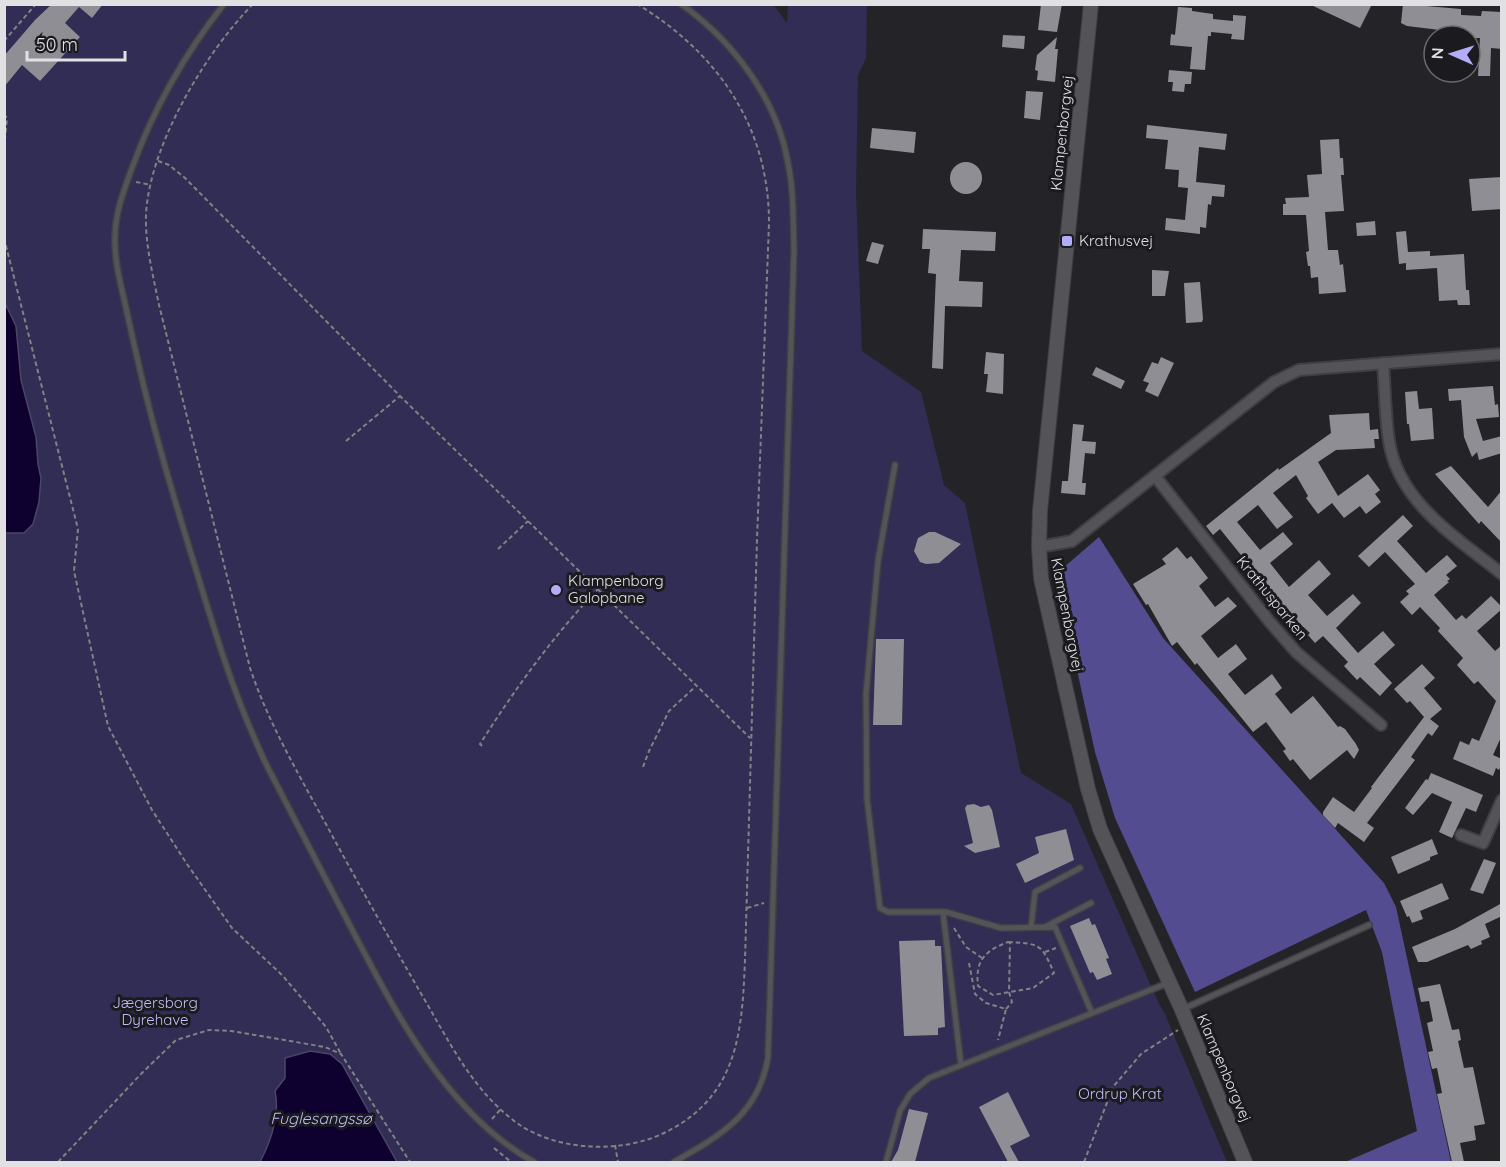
<svg xmlns="http://www.w3.org/2000/svg" width="1506" height="1167" viewBox="0 0 1506 1167" font-family="Quicksand,sans-serif">
  <style>
    .green { fill: #312d54 }
    .forest { fill: #544c91 }
    .water { fill: #0e0130; stroke: #4d4466; stroke-width: 1.5 }
    .building { fill: #8f8e94 }
    .lines { fill: none; stroke-linecap: round; stroke-linejoin: round }
    .service-casing { stroke: #404044; stroke-width: 8 }
    .minor-casing { stroke: #404044; stroke-width: 14 }
    .tertiary-casing { stroke: #404044; stroke-width: 16 }
    .path { stroke: #828285; stroke-width: 2; stroke-dasharray: 4.5 3; stroke-linecap: butt }
    .service { stroke: #535358; stroke-width: 5 }
    .minor { stroke: #535358; stroke-width: 10 }
    .tertiary { stroke: #535358; stroke-width: 14 }
    .poi-dot { fill: #b2adf9; stroke: #1b1a1f; stroke-width: 2 }
    .labels { text-anchor: middle; stroke-width: 6; stroke-linejoin: round; paint-order: stroke }
    .street-label { font-size: 15px; fill: #e1e1e4; stroke: #1b1a1f }
    .poi-label { font-size: 15px; fill: #e1e1e4; stroke: #1b1a1f; text-anchor: start }
    .park-label { font-size: 15px; fill: #bfbdf8; stroke: #1b1a1f }
    .water-label { font-size: 16px; font-style: italic; fill: #bdbbf6; stroke: #1b1a1f }
  </style>
  <rect width="100%" height="100%" fill="#242428"/>
  <polygon class="green" points="773,4 787,23 788,5 867,5 866,58 858,75 856,193 862,351 921,392 944,485 965,503 1021,773 1071,804 1158,1002 1165,1014 1227,1162 5,1162 4,5"/>
  <polygon class="forest" points="1099,537 1163,638 1384,883 1396,907 1451,1162 1345,1162 1417,1131 1382,952 1366,910 1195,992 1115,818 1095,752 1056,574"/>
  <g class="water">
    <polygon points="5,303 16,326 21,380 36,437 38,464 41,478 39,502 33,524 24,533 5,533"/>
    <path d="M 310,1051 L 330,1054 L 342,1064 L 397,1162 L 260,1162 C 271,1141 280,1115 275,1091 L 285,1078 L 285,1058 Z"/>
  </g>
  <g class="building">
    <polygon points="52,4 103,4 92,18 79,7 65,23 80,37 40,81 22,65 4,87 4,56 35,20"/>
    <polygon points="1041,4 1062,4 1057,32 1038,30"/>
    <polygon points="1309,4 1372,4 1360,28"/>
    <polygon points="1403,4 1461,9 1461,15 1481,16 1482,11 1502,12 1502,49 1491,48 1490,76 1478,76 1480,38 1470,38 1470,36 1448,36 1448,31 1407,26 1401,23"/>
    <polygon points="1178,7 1192,8 1192,11 1213,14 1213,19 1233,21 1233,15 1246,16 1244,40 1231,39 1232,34 1211,32 1211,36 1208,36 1205,70 1190,69 1192,47 1170,45 1171,34 1175,35"/>
    <polygon points="1003,35 1025,36 1024,49 1002,47"/>
    <polygon points="1057,37 1055,49 1058,49 1055,82 1037,80 1038,71 1035,70 1037,55"/>
    <polygon points="1169,70 1192,72 1191,84 1185,84 1184,92 1172,91 1173,82 1168,82"/>
    <polygon points="1026,91 1043,92 1040,120 1024,118"/>
    <polygon points="1147,125 1227,134 1225,150 1199,147 1196,182 1225,185 1224,197 1212,196 1211,205 1208,204 1206,228 1200,227 1200,234 1165,230 1166,218 1185,220 1188,188 1178,187 1179,170 1165,169 1168,140 1146,138"/>
    <polygon points="872,128 916,132 914,153 870,148"/>
    <polygon points="1339,139 1340,158 1343,158 1344,175 1341,175 1344,211 1325,212 1328,250 1338,250 1340,265 1343,264 1346,292 1319,294 1318,277 1311,278 1310,266 1308,266 1306,252 1309,251 1306,215 1283,215 1283,204 1286,204 1285,198 1309,197 1307,175 1322,174 1320,140"/>
    <circle cx="966" cy="178" r="16"/>
    <polygon points="1502,177 1502,209 1472,211 1469,179"/>
    <polygon points="1375,221 1376,235 1357,236 1356,223"/>
    <polygon points="923,229 996,232 995,251 961,250 959,281 983,282 982,307 945,306 943,369 932,368 936,274 928,273 930,249 922,249"/>
    <polygon points="1406,231 1408,252 1430,251 1430,256 1464,254 1466,290 1469,290 1470,305 1458,305 1457,300 1439,301 1437,268 1406,270 1406,263 1399,264 1396,232"/>
    <polygon points="872,242 884,245 878,264 866,261"/>
    <polygon points="1152,270 1169,271 1165,296 1152,296"/>
    <polygon points="1200,282 1203,319 1202,322 1186,323 1184,283"/>
    <polygon points="986,352 1004,354 1003,394 986,392 988,374 984,374"/>
    <polygon points="1161,357 1174,363 1158,397 1145,391 1149,383 1143,381 1152,362 1158,364"/>
    <polygon points="1096,367 1125,381 1121,389 1092,375"/>
    <polygon points="1493,386 1495,405 1498,404 1499,417 1476,419 1483,441 1502,436 1502,453 1479,460 1477,452 1472,457 1464,437 1461,400 1449,401 1448,389"/>
    <polygon points="1417,391 1419,409 1432,408 1434,439 1411,441 1409,424 1407,424 1405,392"/>
    <polygon points="1369,413 1370,430 1378,429 1379,439 1374,439 1375,448 1336,450 1318,462 1338,496 1368,474 1380,490 1375,494 1381,502 1366,514 1360,506 1344,518 1332,503 1318,514 1306,498 1308,496 1296,475 1273,493 1293,517 1277,529 1258,505 1237,522 1260,550 1283,532 1293,544 1270,563 1289,587 1319,560 1331,574 1308,595 1327,616 1353,594 1361,603 1336,628 1358,653 1383,631 1395,645 1374,664 1392,683 1380,696 1360,677 1357,680 1344,666 1348,662 1323,636 1315,643 1308,635 1310,633 1288,613 1287,614 1243,561 1245,560 1220,529 1213,535 1206,526 1278,468 1279,470 1331,433 1329,415"/>
    <polygon points="1073,424 1084,425 1082,441 1096,442 1095,454 1085,453 1082,483 1086,483 1085,495 1061,493 1062,481 1068,481"/>
    <polygon points="1451,466 1488,507 1502,490 1502,543 1481,521 1479,524 1435,474"/>
    <polygon points="1403,515 1413,526 1397,541 1426,573 1447,555 1457,566 1446,575 1450,579 1447,581 1449,582 1434,595 1456,620 1462,615 1466,619 1491,596 1502,607 1502,609 1477,631 1495,651 1502,645 1502,735 1493,755 1502,759 1502,763 1499,770 1496,768 1493,776 1453,759 1460,741 1469,745 1472,738 1479,741 1496,701 1478,681 1474,684 1457,665 1463,658 1438,631 1440,628 1420,607 1412,615 1400,602 1409,594 1406,591 1415,584 1385,552 1369,567 1358,556"/>
    <polygon points="929,532 935,532 961,544 939,563 926,564 920,562 914,551 918,538"/>
    <polygon points="1177,547 1187,559 1191,556 1208,578 1199,586 1215,607 1228,597 1237,606 1201,636 1218,658 1236,644 1247,659 1228,674 1245,695 1272,674 1282,688 1275,694 1291,714 1313,696 1338,727 1340,726 1345,729 1356,744 1359,750 1354,759 1347,750 1310,780 1293,759 1290,761 1283,751 1286,749 1266,722 1253,732 1197,663 1195,665 1177,642 1172,646 1148,604 1146,605 1133,584 1166,564 1162,559"/>
    <polygon points="876,639 904,639 902,725 873,725"/>
    <polygon points="1422,664 1435,678 1424,688 1442,709 1430,719 1439,726 1432,736 1428,733 1411,757 1415,760 1367,823 1374,828 1364,842 1338,823 1335,828 1323,815 1323,812 1333,797 1354,812 1372,788 1371,787 1424,717 1410,701 1407,703 1394,689"/>
    <polygon points="1431,773 1483,795 1476,812 1466,808 1452,838 1439,832 1452,802 1432,793 1413,815 1405,808 1426,779 1428,780"/>
    <polygon points="974,804 981,807 989,805 992,810 1000,847 975,853 964,846 973,843 965,808 967,805"/>
    <polygon points="1066,829 1074,860 1025,883 1016,864 1039,853 1035,837"/>
    <polygon points="1432,839 1438,854 1430,857 1430,860 1398,874 1391,857"/>
    <polygon points="1484,859 1496,863 1483,894 1470,890"/>
    <polygon points="1442,883 1449,899 1420,911 1423,919 1412,923 1409,916 1407,917 1400,901"/>
    <polygon points="1502,903 1502,916 1485,924 1490,937 1481,941 1482,944 1471,949 1468,945 1427,962 1418,962 1412,947 1455,929"/>
    <polygon points="1089,918 1092,925 1095,924 1109,958 1106,959 1112,974 1097,980 1093,972 1090,973 1070,926"/>
    <polygon points="935,940 935,946 941,946 945,1027 938,1028 938,1035 904,1036 899,941"/>
    <polygon points="1440,984 1452,1030 1459,1029 1461,1040 1458,1041 1464,1068 1473,1067 1485,1124 1474,1126 1476,1140 1460,1143 1464,1162 1452,1162 1437,1094 1442,1093 1437,1068 1432,1069 1428,1052 1433,1051 1427,1023 1433,1021 1429,1001 1421,1002 1418,988"/>
    <polygon points="1008,1092 1030,1136 1010,1146 1019,1162 1008,1162 979,1107"/>
    <polygon points="909,1109 928,1113 915,1162 891,1162 898,1150"/>
  </g>
  <g class="lines">
    <g class="service-casing">
      <g id="service">
        <path d="M 224,4 C 184,55 154,107 132,168 C 124,190 115,213 115,237 C 114,261 121,285 126,308 C 133,340 140,372 148,403 C 161,456 177,508 193,560 C 212,622 230,684 257,744 C 264,762 274,779 283,797 C 304,837 325,878 346,918 C 392,1006 445,1113 534,1162"/>
        <polyline points="895,465 878,561 866,694 867,799 880,908 888,912 946,912 1001,928 1055,927 1092,1013"/>
        <polyline points="943,912 961,1065"/>
        <polyline points="1031,927 1035,892 1080,868"/>
        <polyline points="1045,927 1091,903"/>
        <polyline points="1183,1009 1369,925"/>
        <path d="M 674,1162 C 721,1135 759,1114 768,1057 L 794,250 C 793,221 794,192 788,163 C 777,99 733,41 681,4"/>
        <polyline points="886,1162 900,1111 910,1094 929,1078 1168,983"/>
      </g>
    </g>
    <g class="minor-casing">
      <g id="minor">
        <path d="M 1383,363 C 1385,388 1385,415 1389,441 C 1398,502 1457,538 1502,574"/>
        <polyline points="1155,476 1269,621 1296,652 1381,725"/>
        <polyline points="1039,547 1072,541 1274,382 1299,370 1502,354"/>
        <polyline points="1461,835 1483,843 1502,800"/>
      </g>
    </g>
    <g class="tertiary-casing">
      <polyline id="tertiary" points="1091,4 1040,511 1039,547 1041,578 1088,789 1100,829 1182,1010 1245,1162"/>
    </g>
    <g class="path">
      <path d="M 253,4 C 205,53 150,145 146,214 C 145,245 153,275 159,305 L 250,668 C 270,728 304,783 334,839 C 363,892 393,945 423,997 C 450,1043 473,1091 517,1123 C 556,1151 621,1154 664,1133 C 738,1097 742,1033 745,960 L 757,539 L 769,223 C 769,127 718,53 637,4"/>
      <polyline points="4,41 36,4"/>
      <polyline points="4,114 7,118 4,149"/>
      <polyline points="158,161 169,165 185,178 400,396 750,738"/>
      <polyline points="136,182 151,185"/>
      <polyline points="4,238 78,529 74,571 108,726 152,810 187,864 232,928 283,976 326,1027 341,1054"/>
      <polyline points="346,441 400,396"/>
      <polyline points="498,549 528,521"/>
      <path d="M 482,746 L 480,744 C 515,689 553,636 598,589"/>
      <polyline points="643,767 649,751 669,711 695,687"/>
      <polyline points="747,908 764,903"/>
      <polyline points="954,928 966,947 982,958"/>
      <path d="M 1008,942 C 1040,944 1041,943 1054,973 L 1033,988 L 993,995 L 978,986 C 975,960 985,951 1008,942 Z"/>
      <polyline points="1045,952 1056,948"/>
      <polyline points="969,963 975,994 986,1003 1006,1009 998,1040"/>
      <polyline points="1006,1009 1012,1002 1009,992 1010,942"/>
      <polyline points="492,1119 500,1110"/>
      <polyline points="615,1145 618,1162"/>
      <polyline points="494,1148 511,1162"/>
      <polyline points="58,1162 141,1074 176,1040 209,1030 231,1031 325,1047 341,1054 410,1162"/>
      <polyline points="1084,1162 1113,1087 1141,1054 1178,1030"/>
    </g>
    <use href="#service" class="service"/>
    <use href="#minor" class="minor"/>
    <use href="#tertiary" class="tertiary"/>
  </g>
  <g class="poi-dot">
    <rect x="1061" y="235" width="12" height="12" rx="3"/>
    <circle cx="556" cy="590" r="6"/>
  </g>
  <g class="labels">
    <g class="street-label">
      <text transform="translate(1062 133) rotate(-84)" y="5">Klampenborgvej</text>
      <text transform="translate(1272 598) rotate(51)" y="5">Krathusparken</text>
      <text transform="translate(1067 615) rotate(79)" y="5">Klampenborgvej</text>
      <text transform="translate(1224 1068) rotate(67)" y="5">Klampenborgvej</text>
    </g>
    <g class="poi-label">
      <text x="1079" y="246">Krathusvej</text>
      <text x="568" y="586">Klampenborg<tspan x="568" dy="17">Galopbane</tspan></text>
    </g>
    <g class="park-label">
      <text x="155" y="1008">Jægersborg<tspan x="155" dy="17">Dyrehave</tspan></text>
      <text x="1120" y="1099">Ordrup Krat</text>
    </g>
    <g class="water-label">
      <text x="321" y="1124">Fuglesangssø</text>
    </g>
  </g>
  <rect width="1506" height="1167" fill="none" stroke="#e1e1e4" stroke-width="12"/>
  <g transform="translate(1452 54) rotate(273)"><circle r="28" fill="#1b1a1f" stroke="#6a6a6e" stroke-width="1.5"/>
  <path d="M0-4.5L10 22L0 15L-10 22Z" fill="#b2adf9"/>
  <text y="-9" font-size="16" font-weight="bold" text-anchor="middle" fill="#e1e1e4">N</text>
  </g>
  <path d="M27 51v9h98v-9" fill="none" stroke="#e1e1e4" stroke-width="3"/>
  <text x="36" y="51" font-size="18" fill="#e1e1e4" stroke="#1b1a1f" stroke-width="4.5" paint-order="stroke">50 m</text>
</svg>
